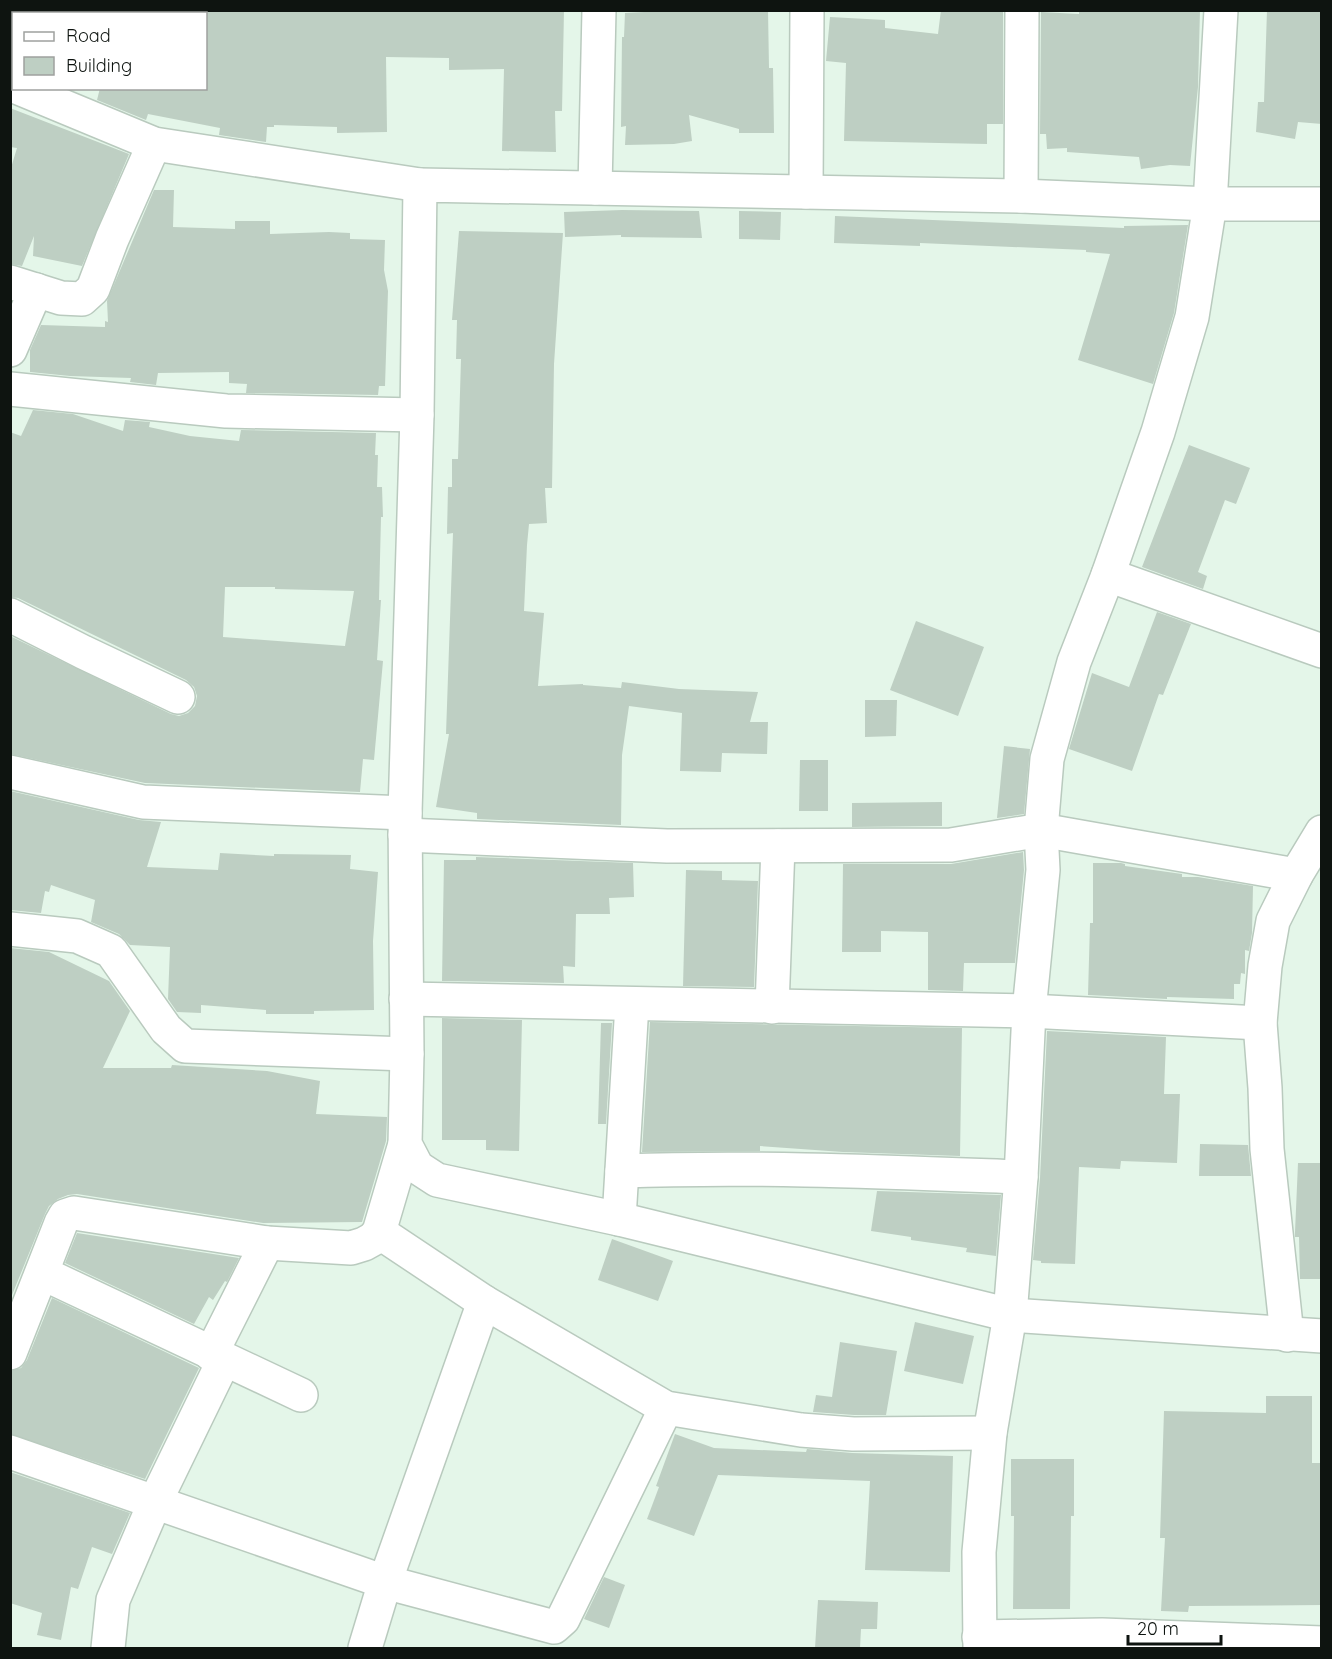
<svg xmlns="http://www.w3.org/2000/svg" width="1332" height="1659" viewBox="0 0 1332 1659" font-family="Quicksand,sans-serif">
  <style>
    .building { fill: #becfc3; fill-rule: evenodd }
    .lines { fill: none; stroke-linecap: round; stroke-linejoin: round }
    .minor-casing { stroke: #b9cabe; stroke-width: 36 }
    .tertiary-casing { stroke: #b9cabe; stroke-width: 36 }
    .minor { stroke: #fff; stroke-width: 33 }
    .tertiary { stroke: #fff; stroke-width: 33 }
  </style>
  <rect width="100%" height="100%" fill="#e4f6e9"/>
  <g class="building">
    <polygon points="206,10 564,10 562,111 555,111 556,152 502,151 504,69 449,70 449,58 386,57 387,132 337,133 337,127 274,125 274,127 267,127 266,142 219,135 220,128 148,114 146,120 97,100 100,88 206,88"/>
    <polygon points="682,10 768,10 769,68 773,68 774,133 739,133 739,129 689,115 692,141 674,144 625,145 626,126 621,127 622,37 624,37 625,13"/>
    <polygon points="941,10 1003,10 1003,124 987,124 987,144 844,141 846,63 826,61 830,17 885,20 885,28 938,34"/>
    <polygon points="1079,10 1200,10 1198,87 1190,166 1170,165 1141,169 1139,157 1067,152 1067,148 1047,149 1046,134 1040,134 1041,12 1079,14"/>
    <polygon points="1267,10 1322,10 1322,124 1298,122 1295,139 1256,132 1258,102 1264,102"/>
    <polygon points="10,108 129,154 82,266 33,256 34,236 22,266 10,264 10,171 17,148 10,147"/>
    <polygon points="154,190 174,190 173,227 235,229 235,221 270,221 270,234 329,232 350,233 350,239 385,240 384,270 388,291 385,386 379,386 378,395 246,393 247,384 229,383 229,372 158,373 156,385 130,382 131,378 70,376 30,372 30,350 41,325 105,327 105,321 108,322 107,301"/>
    <polygon points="622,210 699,211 702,238 621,237 621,235 565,237 564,212"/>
    <polygon points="739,211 781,212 780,240 739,239"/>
    <polygon points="835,216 1124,228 1124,226 1188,225 1174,313 1153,384 1078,360 1110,254 1086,252 1086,250 920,243 920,246 834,243"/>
    <polygon points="459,231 563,233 554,364 552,488 545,488 547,523 529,524 527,545 524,611 544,613 538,686 583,684 583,685 621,688 622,682 679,689 758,692 750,722 768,722 767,754 722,753 721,772 680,771 682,713 629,706 622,755 621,825 477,819 477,813 436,807 449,734 446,734 453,533 447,534 448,487 452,487 452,459 458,459 461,359 456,359 457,320 452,320"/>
    <path d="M 33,410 L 73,414 L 123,431 L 125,420 L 150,422 L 149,427 L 190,436 L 239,441 L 241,430 L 376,433 L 375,455 L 378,455 L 377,487 L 382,487 L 383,517 L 381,517 L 379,600 L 381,600 L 377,660 L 383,661 L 374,760 L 363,759 L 360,792 L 145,783 L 10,754 L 10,636 L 171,714 L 179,716 L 188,713 L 195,706 L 197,696 L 194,687 L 186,680 L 18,598 L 10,597 L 10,432 L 21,436 ZM 225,587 L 275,587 L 275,589 L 354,591 L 345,646 L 223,637 Z"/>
    <polygon points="1189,445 1250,468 1236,504 1225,500 1198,572 1207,576 1203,589 1142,567"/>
    <polygon points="1157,612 1191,624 1163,695 1159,694 1132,771 1069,749 1092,673 1129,687"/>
    <polygon points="916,621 984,647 958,716 890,690"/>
    <polygon points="865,700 897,700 896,736 865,737"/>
    <polygon points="1004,746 1030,749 1024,814 997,818"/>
    <polygon points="800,760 828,760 828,811 799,811"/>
    <polygon points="10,791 139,820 161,822 147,867 218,870 220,853 274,856 274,854 351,855 350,869 378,872 373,941 374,1010 314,1011 314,1014 266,1014 266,1010 201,1005 201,1013 177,1012 168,999 170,947 130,945 119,934 91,922 95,900 51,885 49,892 45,891 41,913 10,910"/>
    <polygon points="942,802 942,826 852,827 852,803"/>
    <polygon points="1023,852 1024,870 1015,963 964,963 963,991 928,990 928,932 881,931 881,952 842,952 843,864 951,864"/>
    <polygon points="476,857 633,863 634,897 609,898 610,914 576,914 575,967 563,966 564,983 442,981 444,860 476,860"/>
    <polygon points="1093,863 1121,863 1125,864 1125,866 1182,874 1182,877 1198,877 1253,886 1252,933 1249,951 1245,950 1245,974 1241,973 1240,984 1234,984 1234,999 1167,997 1167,999 1088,995 1090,923 1093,923"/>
    <polygon points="686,870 722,871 722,880 758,881 754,987 683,986"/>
    <polygon points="10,948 49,952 109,981 130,1011 103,1068 171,1068 172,1065 267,1071 320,1081 316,1114 387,1117 386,1141 362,1222 263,1223 77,1194 68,1195 58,1199 49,1206 45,1214 10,1300"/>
    <polygon points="442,1018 522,1020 519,1151 486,1150 486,1140 442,1140"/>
    <polygon points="650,1022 962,1028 960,1156 843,1152 760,1146 760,1151 642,1152"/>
    <polygon points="601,1023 612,1023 606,1124 598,1124"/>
    <polygon points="1047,1031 1166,1037 1164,1094 1180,1094 1177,1163 1121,1161 1120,1169 1079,1167 1075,1264 1041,1263 1041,1261 1033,1260 1040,1178"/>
    <polygon points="1200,1144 1248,1145 1251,1176 1199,1176"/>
    <polygon points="1298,1163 1322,1163 1322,1279 1300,1279 1299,1237 1295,1237 1295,1232"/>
    <polygon points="877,1191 1001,1195 996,1256 966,1252 967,1248 911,1240 911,1237 871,1231"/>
    <polygon points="77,1233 239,1258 227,1282 225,1281 213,1300 209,1297 194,1324 65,1263"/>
    <polygon points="612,1239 673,1261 658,1301 598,1280"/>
    <polygon points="52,1298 199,1368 145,1479 10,1434 10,1371 21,1368 27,1360"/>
    <polygon points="915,1322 974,1336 963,1384 904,1371"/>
    <polygon points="840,1342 897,1351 886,1415 854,1415 813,1412 816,1395 832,1397"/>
    <polygon points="1266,1396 1312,1396 1312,1463 1322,1463 1322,1605 1189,1606 1188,1612 1161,1611 1165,1538 1160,1538 1164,1411 1266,1413"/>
    <polygon points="675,1434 714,1448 806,1452 807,1449 852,1453 953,1456 950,1572 865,1570 870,1481 718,1475 694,1536 647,1519 659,1487 656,1486"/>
    <polygon points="1011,1459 1074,1459 1074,1516 1071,1516 1070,1609 1013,1609 1014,1516 1011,1516"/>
    <polygon points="10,1472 130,1513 112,1554 92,1547 78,1589 71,1587 61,1640 37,1635 42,1613 10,1603"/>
    <polygon points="604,1577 625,1585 609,1628 584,1619"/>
    <polygon points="818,1600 878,1602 877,1629 861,1629 860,1648 815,1648"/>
  </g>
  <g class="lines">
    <g class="minor-casing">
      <g id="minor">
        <polyline points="34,14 34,10"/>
        <polyline points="19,88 154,144 420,185"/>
        <polyline points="806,192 807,10"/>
        <polyline points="1021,196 1022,10"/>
        <polyline points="10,282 61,298 82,299 93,289 112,239 154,144"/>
        <polyline points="10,350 36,290"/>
        <polyline points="10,389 226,411 417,415"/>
        <polyline points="1108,575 1322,651"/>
        <polyline points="10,615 83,652 178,697"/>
        <polyline points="10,772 143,802 405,813"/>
        <polyline points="405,835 667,846 951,845 1041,830 1296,875"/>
        <polyline points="10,929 77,936 111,951 166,1029 185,1046 407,1054"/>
        <polyline points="406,999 1029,1011 1260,1023"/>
        <polyline points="772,1007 778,846"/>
        <path d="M 622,1171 C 755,1166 888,1172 1021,1177"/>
        <polyline points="619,1219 632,1004"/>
        <polyline points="379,1232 484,1302 666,1408 801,1430 853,1434 990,1433"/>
        <polyline points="42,1273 301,1395"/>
        <polyline points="1287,1335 1267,1149 1265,1088 1260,1023 1265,966 1273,921 1296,875 1322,832"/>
        <polyline points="10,1353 61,1223 65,1216 74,1213 267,1243 351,1248 364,1244 373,1239 379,1232 405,1144"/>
        <polyline points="211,1354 267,1243"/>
        <polyline points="10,1452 385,1582 554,1627 563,1619 666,1408"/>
        <polyline points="979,1637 1102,1635 1322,1643"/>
        <polyline points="108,1648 113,1600 155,1502 224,1360"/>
        <polyline points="365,1648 385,1582 484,1302"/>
        <polyline points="980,1648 979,1552 990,1433 1010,1315 1021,1177 1029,1011 1043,870 1041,830 1047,759 1074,662 1108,575 1158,432 1192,317 1210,204 1221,10"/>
      </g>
    </g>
    <g class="tertiary-casing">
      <g id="tertiary">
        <polyline points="595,188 599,10"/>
        <polyline points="1322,204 1210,204 1021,196 420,185 417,415 405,813 407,1054 405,1144 417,1167 437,1180 619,1219 1010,1315 1322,1336"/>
      </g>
    </g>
    <use href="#minor" class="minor"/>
    <use href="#tertiary" class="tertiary"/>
  </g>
  <rect width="1332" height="1659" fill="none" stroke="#0e1410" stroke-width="24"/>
  <rect x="12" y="12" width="195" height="78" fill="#ffffff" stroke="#9fa19f" stroke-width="1.5"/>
  <rect x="24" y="32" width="30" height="9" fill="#ffffff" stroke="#9fa19f" stroke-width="1.5"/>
  <text x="66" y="42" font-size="18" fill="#0e1410">Road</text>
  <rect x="24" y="57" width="30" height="18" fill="#becfc3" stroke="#9fa19f" stroke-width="1.5"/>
  <text x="66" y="72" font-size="18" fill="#0e1410">Building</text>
  <path d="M1128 1635v9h93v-9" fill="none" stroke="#0e1410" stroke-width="3"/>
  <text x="1137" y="1635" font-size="18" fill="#0e1410" stroke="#ffffff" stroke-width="4.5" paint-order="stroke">20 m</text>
</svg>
